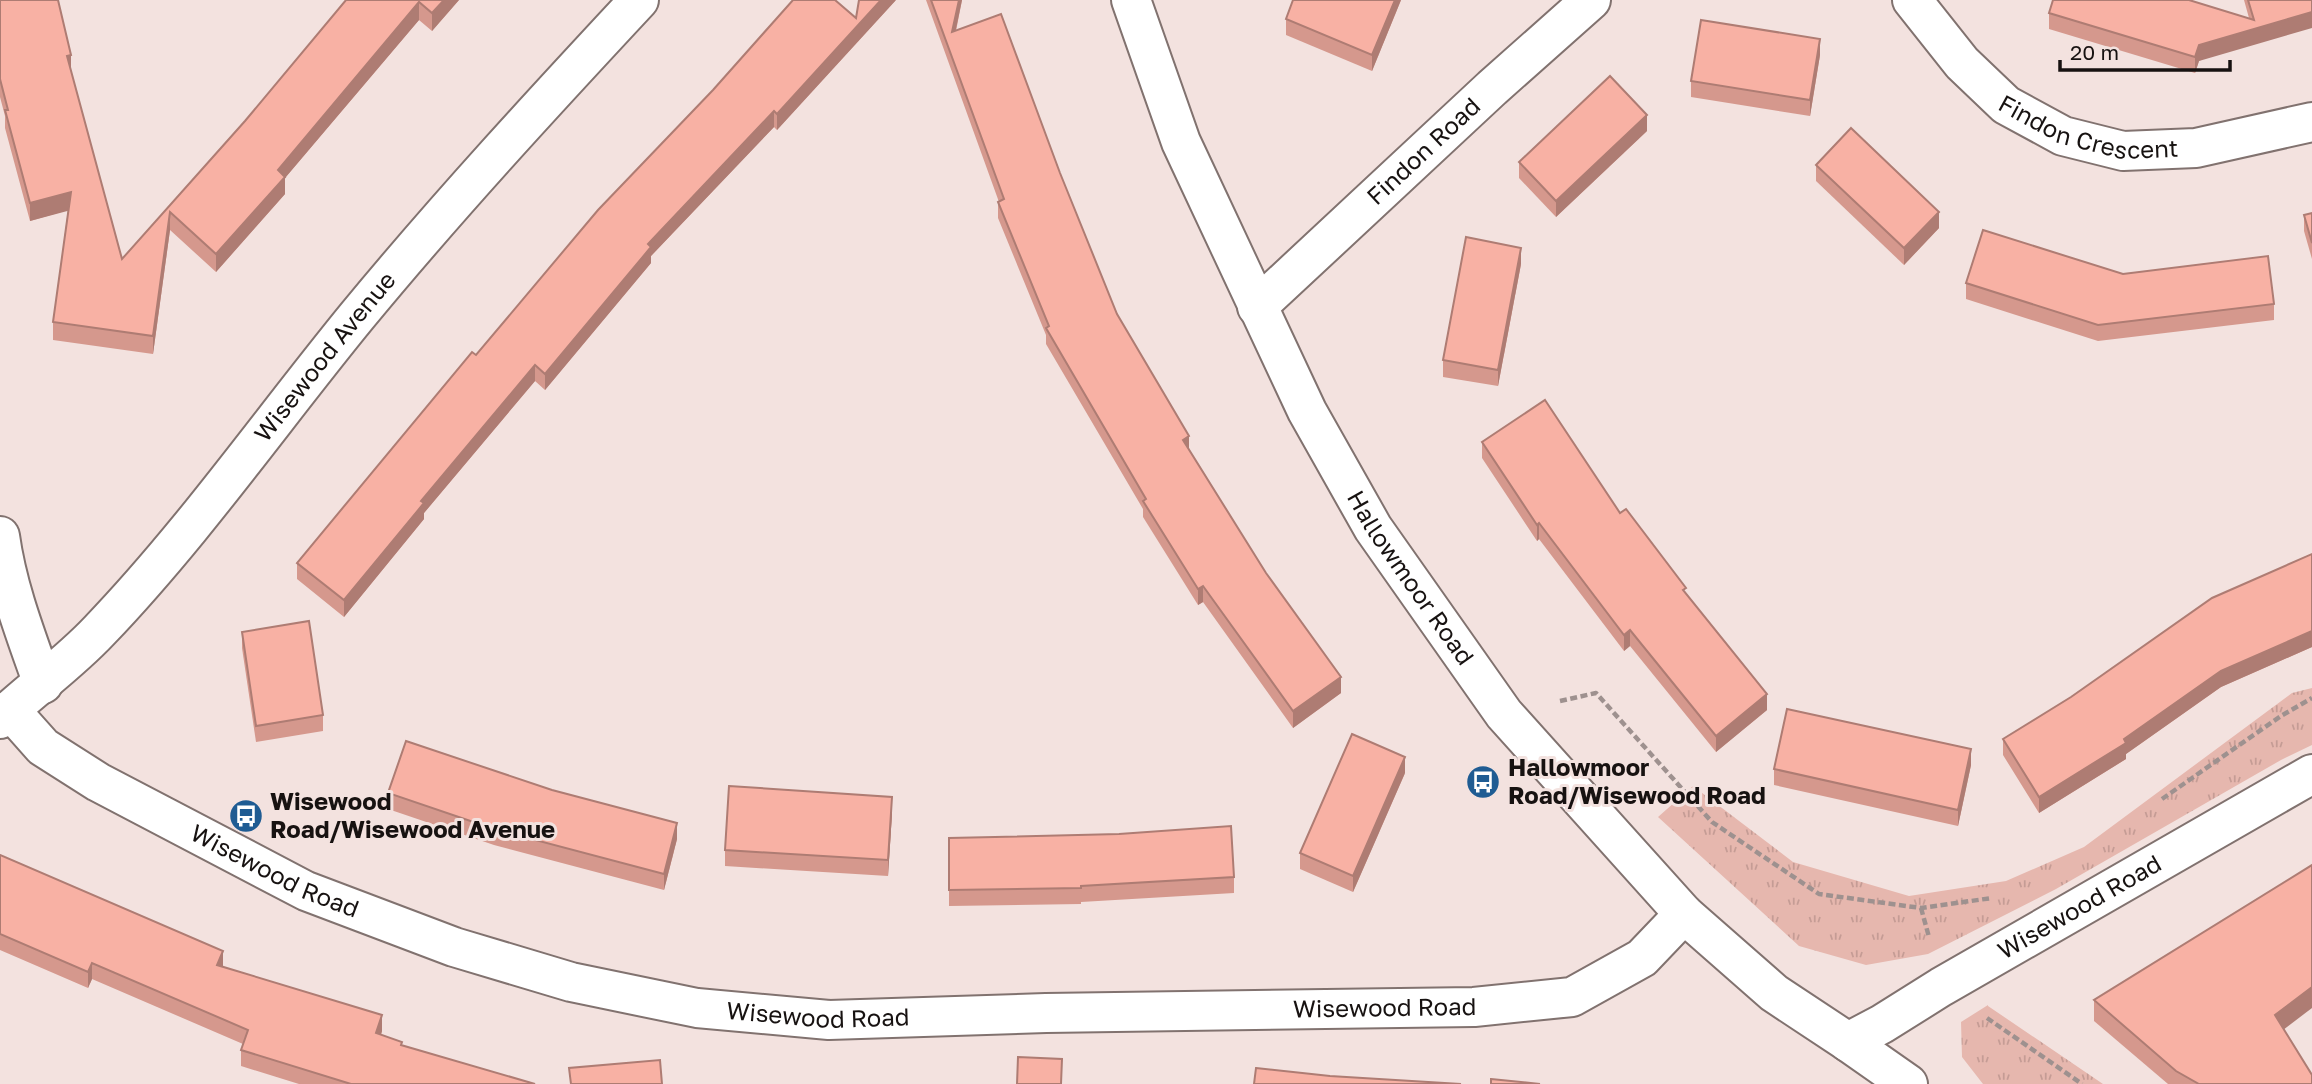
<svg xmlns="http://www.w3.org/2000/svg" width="2312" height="1084" viewBox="0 0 2312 1084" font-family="'Golos Text',sans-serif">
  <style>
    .grass { fill: url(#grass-tufts) }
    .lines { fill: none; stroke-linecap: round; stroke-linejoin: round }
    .minor-casing { stroke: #81726f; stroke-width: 42 }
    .path { stroke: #9e918f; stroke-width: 4.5; stroke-dasharray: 7 3.5; stroke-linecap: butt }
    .minor { stroke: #fff; stroke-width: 38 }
    .wall { fill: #d5988d }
    .shaded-wall { fill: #ae7c73 }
    .building { fill: #f8b1a4; stroke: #ae7c73; stroke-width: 2 }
    .labels { text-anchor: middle; stroke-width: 6; stroke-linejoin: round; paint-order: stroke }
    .street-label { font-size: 24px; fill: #171211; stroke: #f3e2df }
    .poi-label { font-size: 24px; font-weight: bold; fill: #171211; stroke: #f3e2df; text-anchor: start }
  </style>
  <defs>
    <pattern id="grass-tufts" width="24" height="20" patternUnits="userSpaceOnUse" patternTransform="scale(1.75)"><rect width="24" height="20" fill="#e6b7ae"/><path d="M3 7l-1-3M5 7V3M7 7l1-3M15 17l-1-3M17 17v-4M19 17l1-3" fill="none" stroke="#c59c95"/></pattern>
  </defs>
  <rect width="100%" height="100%" fill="#f3e2df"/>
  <g class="grass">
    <polygon points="2312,688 2312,745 2281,760 2056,889 1928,954 1866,965 1799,946 1658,817 1693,786 1793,862 1909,896 2006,881 2084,847 2292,693"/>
    <polygon points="1988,1005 1988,1006 2103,1084 1983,1084 1962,1057 1961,1022"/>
  </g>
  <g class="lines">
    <g class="minor-casing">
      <g id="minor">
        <path id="s1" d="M 1131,0 L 1181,142 L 1307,411 L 1373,528 L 1504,714 L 1684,914 L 1774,993 L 1848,1042 L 1908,1084"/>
        <path id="s2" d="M 1912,0 L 1962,63 L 2006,105 L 2063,136 L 2123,151 L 2196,148 L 2312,122"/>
        <path id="s3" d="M 1257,307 L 1492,88 L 1591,0"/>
        <path d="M 0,536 C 7,587 26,636 43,684"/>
        <path id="s4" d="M 10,710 L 43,747 L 98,782 L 306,891 L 454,947 L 571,982 L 697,1008 L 829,1020 L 1046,1013 L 1474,1007 L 1572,997 L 1642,958 L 1684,914"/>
        <path id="s5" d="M 0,719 C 32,689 69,663 99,631 C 193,533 271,421 357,316 C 447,207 543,103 639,0"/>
        <path id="s6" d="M 1848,1042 L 1882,1024 L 1941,987 L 2312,774"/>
      </g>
    </g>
    <g class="path">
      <polyline points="1560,701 1596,693 1712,822 1819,894 1921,908 1992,898"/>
      <polyline points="2162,799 2281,716 2312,698"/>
      <polyline points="1921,908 1929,937"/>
      <polyline points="1987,1018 2082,1084"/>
    </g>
    <use href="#minor" class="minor"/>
  </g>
  <g class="wall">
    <polygon points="0,0 71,72 122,259 245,121 346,0 459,0 432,31 419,20 285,178 285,194 216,272 170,230 153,354 53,340 53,322 68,210 30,221 5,128 5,116 0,97"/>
    <polygon points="896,0 777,130 774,127 651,256 651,263 545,390 535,381 424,513 424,519 344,617 297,579 297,563 476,355 856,18"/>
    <polygon points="926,0 962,0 956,31 1060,173 1117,314 1189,449 1341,693 1293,728 1203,602 1198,605 1143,517 1143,509 1046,344 1046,335 998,218 998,202 999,202"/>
    <polygon points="1401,0 1372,71 1286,35 1286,19"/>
    <polygon points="2244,0 2312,0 2199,61 2195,73 2049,29 2049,13 2249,18"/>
    <polygon points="1820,55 1810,116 1691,97 1691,81"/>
    <polygon points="1647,131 1556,217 1519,178 1519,162"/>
    <polygon points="1816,165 1939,228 1904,265 1816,181"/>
    <polygon points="2312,213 2312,259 2304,231 2304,215"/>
    <polygon points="1521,264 1498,386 1443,377 1443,360"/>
    <polygon points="2123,274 2274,304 2274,320 2098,341 1966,299 1966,283"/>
    <polygon points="1482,442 1620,513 1686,594 1767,710 1716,752 1630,646 1624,651 1539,539 1537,541 1482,458"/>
    <polygon points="2312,554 2312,647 2221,687 2126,754 2126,759 2039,813 2003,755 2003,739"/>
    <polygon points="242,632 323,715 323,731 256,742 242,648"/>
    <polygon points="1971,765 1958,826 1774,785 1774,769"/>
    <polygon points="1405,773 1353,892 1300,869 1300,853"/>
    <polygon points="388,793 677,839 664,890 494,845 388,809"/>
    <polygon points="892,813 888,876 725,866 725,850"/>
    <polygon points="949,838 1234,877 1234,893 1081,902 1081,904 949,906"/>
    <polygon points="0,855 223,967 382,1031 381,1035 402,1045 535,1084 299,1084 241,1066 241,1050 243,1044 92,979 88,988 0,950"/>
    <polygon points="2094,1000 2284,1029 2312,1084 2168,1084 2094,1021"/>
  </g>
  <g class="shaded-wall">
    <polygon points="444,0 459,0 432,31 432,13"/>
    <polygon points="881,0 896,0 777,130 777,114"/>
    <polygon points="959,0 962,0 952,48 952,32"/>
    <polygon points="1395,0 1401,0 1372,71 1372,55"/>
    <polygon points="419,2 419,20 285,178 285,194 216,272 216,254 278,170"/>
    <polygon points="2312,12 2312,28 2199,61 2195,73 2195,57 2199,45"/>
    <polygon points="1820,39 1820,55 1810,116 1810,100"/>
    <polygon points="71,55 71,73 67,56"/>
    <polygon points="774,111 774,127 651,256 651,263 545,390 545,374 648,244"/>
    <polygon points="1647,115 1647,131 1556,217 1556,201"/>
    <polygon points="71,192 71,210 30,221 30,203"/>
    <polygon points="170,212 170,230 153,354 153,336"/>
    <polygon points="1939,212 1939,228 1904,265 1904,248"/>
    <polygon points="1521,248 1521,264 1498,386 1498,370"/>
    <polygon points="535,365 535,381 424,513 424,519 344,617 344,600 421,501"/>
    <polygon points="1189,436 1189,452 1183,440"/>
    <polygon points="1539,523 1539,539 1537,541 1537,525"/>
    <polygon points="1203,586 1203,602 1198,605 1198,589"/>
    <polygon points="1630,630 1630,646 1624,651 1624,635"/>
    <polygon points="2312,631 2312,647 2221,687 2126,754 2126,759 2039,813 2039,797 2221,671"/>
    <polygon points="1341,677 1341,693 1293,728 1293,711"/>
    <polygon points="1767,694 1767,710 1716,752 1716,736"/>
    <polygon points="1971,749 1971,765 1958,826 1958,810"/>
    <polygon points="1405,757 1405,773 1353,892 1353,876"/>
    <polygon points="892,797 892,813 888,876 888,860"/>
    <polygon points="677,823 677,839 664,890 664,874"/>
    <polygon points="223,951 223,968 217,965"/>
    <polygon points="92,963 92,979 88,988 88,972"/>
    <polygon points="2312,987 2312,1008 2275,1036 2275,1015"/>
    <polygon points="382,1015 382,1031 376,1049 376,1033"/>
  </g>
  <g class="building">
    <polygon points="0,0 58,0 71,55 67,56 122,259 245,121 346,0 444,0 432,13 419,2 278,170 285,177 216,254 170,212 153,336 53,322 71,192 30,203 5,110 8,110 0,79"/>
    <polygon points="793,0 835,0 856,18 859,0 881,0 777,114 774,111 648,244 651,247 545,374 535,365 421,501 424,503 344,600 297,563 472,352 476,355 598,210 713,90"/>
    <polygon points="931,0 959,0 952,32 1001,14 1060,173 1117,314 1189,436 1183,440 1266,573 1341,677 1293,711 1203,586 1198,589 1143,501 1146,499 1046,328 1049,326 998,202 1004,199"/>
    <polygon points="1293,0 1395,0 1372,55 1286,19"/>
    <polygon points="2053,0 2189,0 2254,20 2248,0 2312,0 2312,12 2199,45 2195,57 2049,13"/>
    <polygon points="1701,20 1820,39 1810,100 1691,81"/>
    <polygon points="1610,76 1647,115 1556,201 1519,162"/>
    <polygon points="1851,128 1939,212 1904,248 1816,165"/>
    <polygon points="2312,213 2312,243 2304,215"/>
    <polygon points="1983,230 2123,274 2268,256 2274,304 2098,325 1966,283"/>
    <polygon points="1466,237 1521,248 1498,370 1443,360"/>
    <polygon points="1545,400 1620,513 1626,509 1686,588 1683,590 1767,694 1716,736 1630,630 1624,635 1539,523 1537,525 1482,442"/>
    <polygon points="2312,554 2312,631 2221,671 2124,739 2126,743 2039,797 2003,739 2071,697 2212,598"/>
    <polygon points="309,621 323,715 256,726 242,632"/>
    <polygon points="1787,709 1971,749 1958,810 1774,769"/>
    <polygon points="1352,734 1405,757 1353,876 1300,853"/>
    <polygon points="406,741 552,790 677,823 664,874 494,829 388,793"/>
    <polygon points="729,786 892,797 888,860 725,850"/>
    <polygon points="1231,826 1234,877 1081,886 1081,888 949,890 949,838 1119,834"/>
    <polygon points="0,855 223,951 217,965 382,1015 376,1033 402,1042 401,1045 535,1084 351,1084 241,1050 248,1030 92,963 88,972 0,934"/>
    <polygon points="2312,865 2312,987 2275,1015 2312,1075 2312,1084 2199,1084 2176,1071 2094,1000"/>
    <polygon points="1018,1057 1062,1059 1061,1084 1017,1084"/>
    <polygon points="660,1060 662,1084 571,1084 569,1068"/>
    <polygon points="1256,1068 1330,1076 1461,1084 1254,1084"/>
    <polygon points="1491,1079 1540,1084 1491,1084"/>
  </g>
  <defs>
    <g id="bus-disc" transform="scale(1.75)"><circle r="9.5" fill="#1f5c93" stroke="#f3e2df"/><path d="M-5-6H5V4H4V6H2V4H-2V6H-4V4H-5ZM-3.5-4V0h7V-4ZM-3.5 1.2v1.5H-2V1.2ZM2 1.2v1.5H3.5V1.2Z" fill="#fff"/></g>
  </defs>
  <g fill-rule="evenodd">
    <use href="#bus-disc" x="1483" y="782"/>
    <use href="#bus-disc" x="246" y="816"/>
  </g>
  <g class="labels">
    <g class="street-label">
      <text dy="8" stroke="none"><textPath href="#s2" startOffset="229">Findon Crescent</textPath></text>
      <text dy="8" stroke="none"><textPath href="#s3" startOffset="228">Findon Road</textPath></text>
      <text dy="8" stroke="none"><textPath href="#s5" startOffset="488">Wisewood Avenue</textPath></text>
      <text dy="8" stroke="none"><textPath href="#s1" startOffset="644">Hallowmoor Road</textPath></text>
      <text dy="8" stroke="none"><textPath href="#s4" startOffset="313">Wisewood Road</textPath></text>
      <text dy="8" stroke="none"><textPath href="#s6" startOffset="268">Wisewood Road</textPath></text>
      <text dy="8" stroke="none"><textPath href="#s4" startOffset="1447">Wisewood Road</textPath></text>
      <text dy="8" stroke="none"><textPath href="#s4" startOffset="880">Wisewood Road</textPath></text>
    </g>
    <g class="poi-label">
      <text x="1508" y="776">Hallowmoor<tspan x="1508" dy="28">Road/Wisewood Road</tspan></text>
      <text x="270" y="810">Wisewood<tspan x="270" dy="28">Road/Wisewood Avenue</tspan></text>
    </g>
  </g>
  <path d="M2060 60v10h170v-10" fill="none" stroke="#171211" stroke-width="3.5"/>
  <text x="2070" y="60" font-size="21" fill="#171211" stroke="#f3e2df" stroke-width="5" paint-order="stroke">20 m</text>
</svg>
